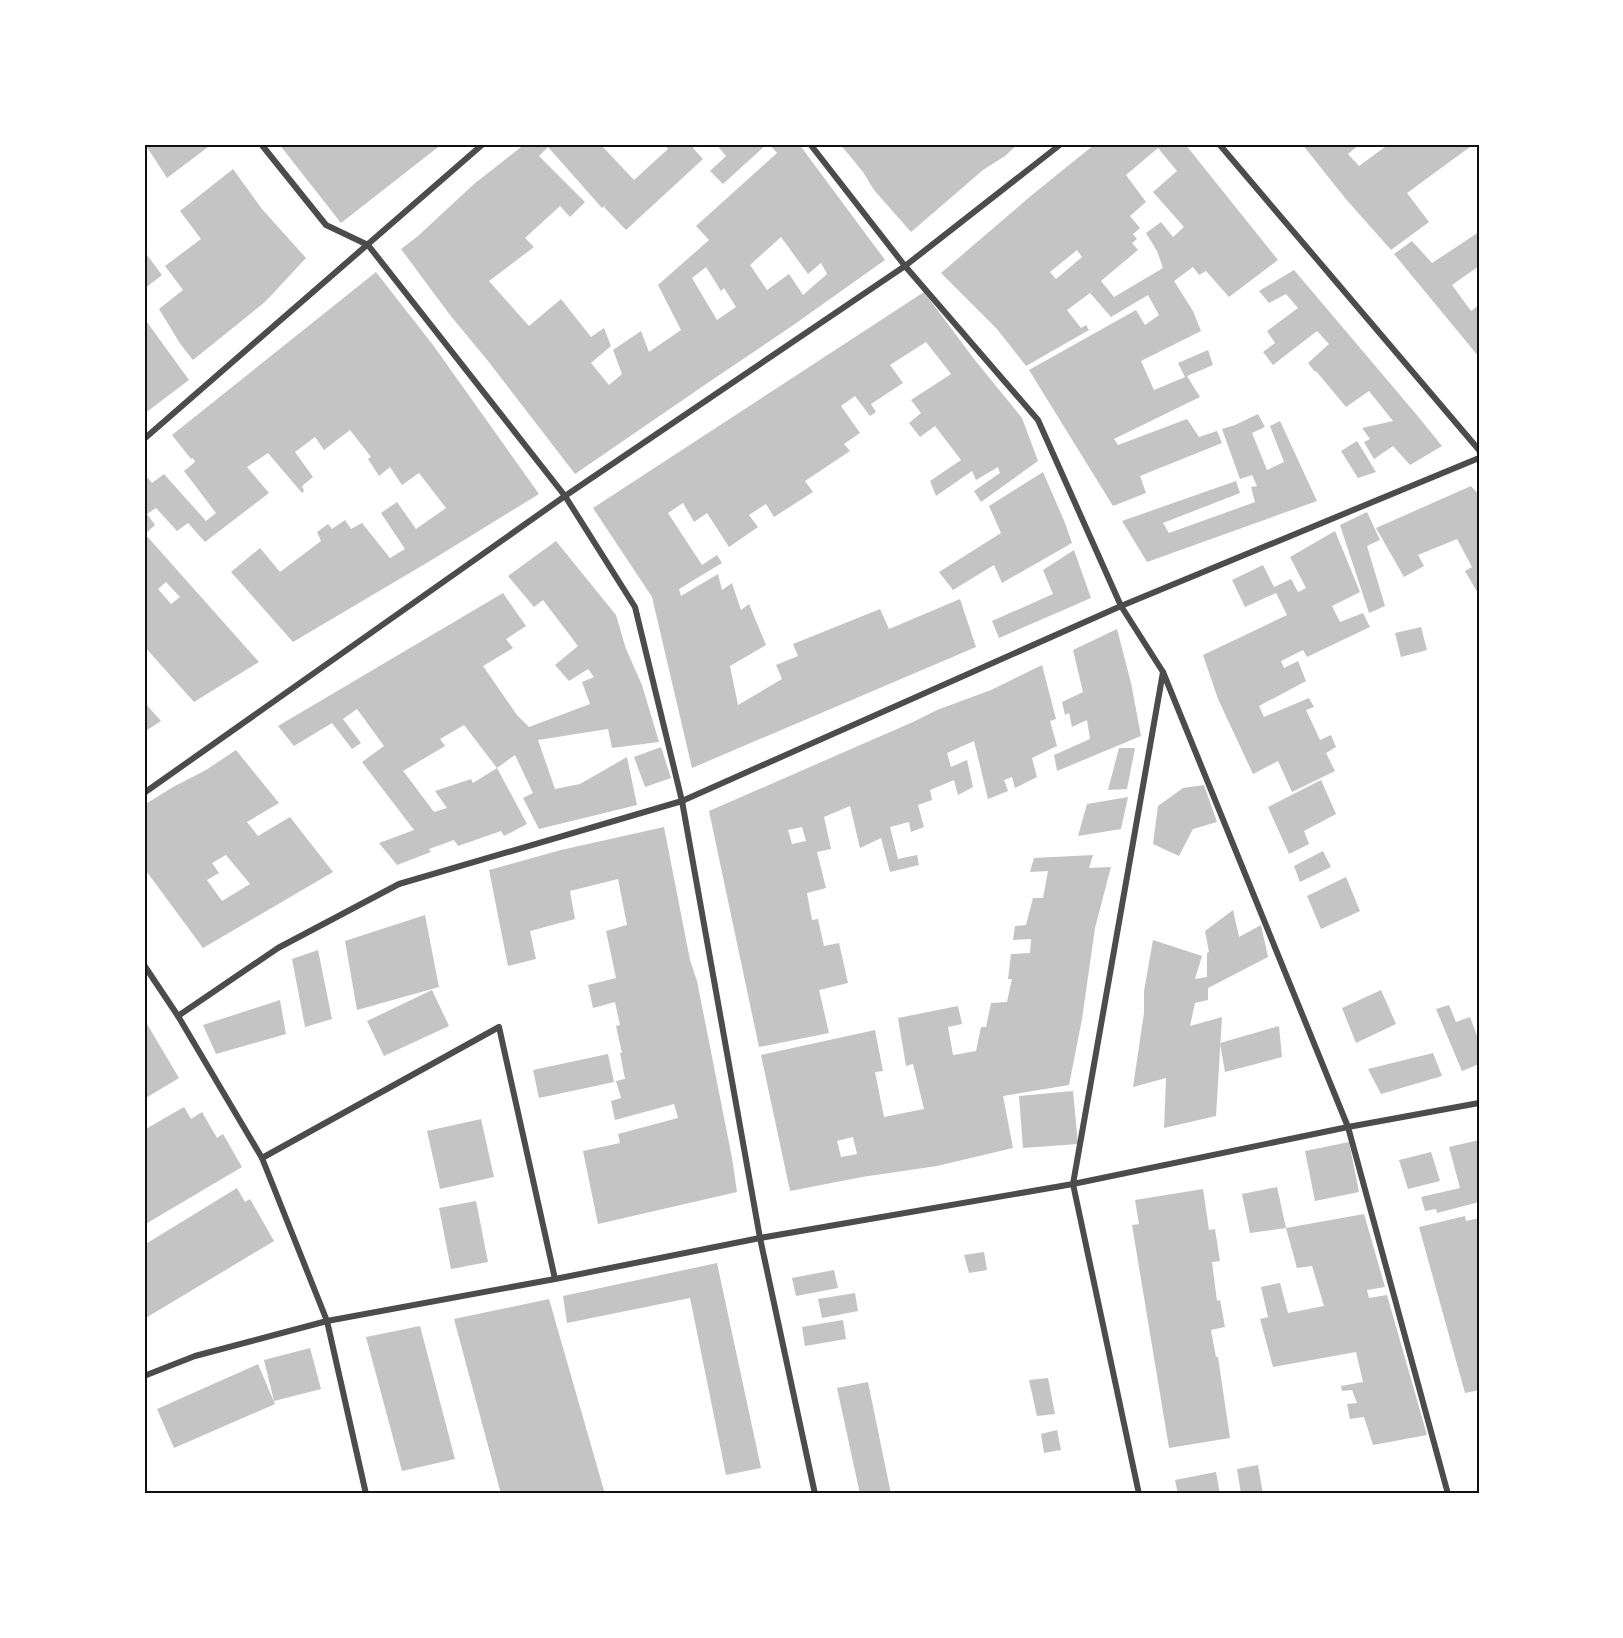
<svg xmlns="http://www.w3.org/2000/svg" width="1623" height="1638" viewBox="0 0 1623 1638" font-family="Commissioner,sans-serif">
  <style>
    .building { fill: #c4c4c4; fill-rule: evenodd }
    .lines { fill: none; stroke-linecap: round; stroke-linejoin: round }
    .minor { stroke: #4c4c4c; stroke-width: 6 }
    .neatline { fill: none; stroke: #111; stroke-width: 2 }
  </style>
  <rect width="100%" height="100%" fill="#fff"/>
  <g class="building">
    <polygon points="145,144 212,144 167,178"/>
    <polygon points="279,144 442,144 341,223"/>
    <path d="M 525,144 L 605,144 L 602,146 L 634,180 L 668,149 L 664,144 L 697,144 L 693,148 L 703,159 L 626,230 L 604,207 L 608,203 L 602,208 L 548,147 L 539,156 L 585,202 L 570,217 L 560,206 L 525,238 L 534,247 L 489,281 L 529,326 L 561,299 L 591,337 L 604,328 L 611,346 L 591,363 L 609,385 L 622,374 L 613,350 L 641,331 L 649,352 L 681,330 L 658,285 L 709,240 L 696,226 L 777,153 L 769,144 L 799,144 L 885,260 L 792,326 L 709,382 L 575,474 L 488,361 L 450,315 L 401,249 L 418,236 L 474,184 ZM 781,237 L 808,274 L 821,263 L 827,274 L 803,295 L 789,274 L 767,290 L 750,265 ZM 706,267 L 721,291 L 724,288 L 736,307 L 717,320 L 692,278 Z"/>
    <polygon points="716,144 767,144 723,184 710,171 726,156"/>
    <polygon points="840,144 1018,144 1005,156 983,170 911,232 874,190 863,172"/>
    <path d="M 1095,144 L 1185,144 L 1278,260 L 1229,297 L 1206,271 L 1199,275 L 1193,267 L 1174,281 L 1193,311 L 1201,331 L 1141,361 L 1154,390 L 1185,377 L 1178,363 L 1208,350 L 1213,365 L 1187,376 L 1200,397 L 1114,439 L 1118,445 L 1187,419 L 1199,437 L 1217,431 L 1222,443 L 1140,476 L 1146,493 L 1113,506 L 1029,370 L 1136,310 L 1145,325 L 1159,315 L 1148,295 L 1111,317 L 1090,293 L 1067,310 L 1081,328 L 1086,325 L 1089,330 L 1026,366 L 997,329 L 941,273 L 1032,195 ZM 1158,148 L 1177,171 L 1153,192 L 1184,227 L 1173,237 L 1161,222 L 1146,233 L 1157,251 L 1163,268 L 1114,297 L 1101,281 L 1138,250 L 1132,243 L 1137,239 L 1133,234 L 1140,228 L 1130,216 L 1146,202 L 1126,175 ZM 1077,250 L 1082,257 L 1056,279 L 1050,272 Z"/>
    <polygon points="1302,144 1360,144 1348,154 1359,166 1389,144 1474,144 1407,193 1429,222 1391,250 1345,198"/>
    <polygon points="233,169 262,209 306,258 265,302 193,360 181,345 159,309 183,290 165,266 201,239 180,211"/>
    <polygon points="1479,232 1479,266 1452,285 1471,311 1479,305 1479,357 1394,254 1412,241 1432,263"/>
    <polygon points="144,251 162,275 144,289"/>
    <polygon points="1294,270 1416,414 1442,446 1410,465 1393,446 1374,459 1364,442 1370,439 1362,428 1393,421 1369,391 1346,407 1316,371 1315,372 1308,363 1329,344 1317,331 1273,365 1263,352 1275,343 1267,331 1298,308 1286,294 1269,303 1259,291"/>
    <path d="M 376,272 L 433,345 L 539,494 L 435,558 L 293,642 L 231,572 L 260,548 L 280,572 L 321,541 L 317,532 L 328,524 L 332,529 L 345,520 L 351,529 L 362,523 L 390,558 L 405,549 L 381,513 L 397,502 L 416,529 L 446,508 L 419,473 L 402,485 L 390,467 L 379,476 L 368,459 L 371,457 L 350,430 L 324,450 L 315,437 L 295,452 L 313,477 L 302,486 L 304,491 L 302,493 L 268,453 L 247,467 L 269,493 L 205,542 L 188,523 L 177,531 L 156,508 L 147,514 L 155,525 L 145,534 L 259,662 L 194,702 L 144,646 L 144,474 L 152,483 L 164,474 L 206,521 L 216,513 L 184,471 L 195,462 L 193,458 L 191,459 L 172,435 ZM 166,582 L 180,597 L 171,604 L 158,589 Z"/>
    <polygon points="924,292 974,359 1022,418 1038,461 981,502 974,491 1000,473 998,467 976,480 972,471 936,496 930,481 961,460 935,426 920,437 909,423 921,413 911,400 951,374 926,342 890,365 903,383 871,404 876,412 870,416 855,396 841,406 860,433 844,444 850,451 805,481 813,492 774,517 766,504 749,515 758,527 729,547 707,513 694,522 683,503 668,513 702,565 717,555 722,563 679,589 681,596 718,574 722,590 732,583 741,610 749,604 766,645 730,666 738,705 782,679 776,665 798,656 793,644 880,609 889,629 960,599 976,647 692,768 652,597 593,508"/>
    <polygon points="144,318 189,380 144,414"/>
    <polygon points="1258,414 1265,427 1252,433 1267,470 1284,462 1270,426 1280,421 1317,501 1147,562 1122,521 1236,481 1240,493 1163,523 1169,533 1255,502 1251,487 1257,486 1252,475 1240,479 1222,429 1235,425"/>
    <polygon points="1357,441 1376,472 1358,478 1341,451"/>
    <polygon points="1043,472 1065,523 1072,543 1002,583 994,565 953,590 939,572 1001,533 989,506"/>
    <polygon points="1471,486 1479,495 1479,595 1465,571 1472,567 1457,539 1418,555 1424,566 1404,577 1376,528"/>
    <polygon points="1367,512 1380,540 1367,546 1385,606 1369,613 1340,525"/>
    <polygon points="1335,531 1360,592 1332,606 1340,622 1363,613 1370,627 1307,657 1303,650 1281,661 1284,668 1298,661 1306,681 1259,706 1264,717 1309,698 1314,707 1306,710 1320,740 1331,735 1336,747 1326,753 1335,771 1292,792 1278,761 1253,774 1218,699 1203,655 1287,615 1276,593 1245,607 1232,580 1263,565 1274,587 1291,579 1298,592 1306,588 1290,557"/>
    <polygon points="556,541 616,615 626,649 642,685 659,742 612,748 608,729 538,740 555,789 580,784 627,757 637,805 539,829 523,798 533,793 515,755 497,768 464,725 440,739 445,746 403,771 404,772 434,812 447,808 435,791 471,779 473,783 497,768 527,824 504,836 501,831 458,846 454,840 429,849 431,852 397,865 379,843 414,830 362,762 384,746 357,709 343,719 361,743 352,749 332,723 294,746 278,726 503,593 526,626 506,639 513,648 483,666 517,715 529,727 590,704 582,682 594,677 588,669 569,681 555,665 578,646 543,600 534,607 508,576"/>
    <polygon points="1074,550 1091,598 999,638 992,621 1053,594 1043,570"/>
    <polygon points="1421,627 1427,650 1401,657 1395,633"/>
    <polygon points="1117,629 1131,683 1141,736 1057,771 1054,755 1090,739 1087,720 1072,727 1069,713 1065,715 1062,702 1083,692 1073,650"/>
    <path d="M 1042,665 L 1056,719 L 1050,721 L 1057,746 L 1032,758 L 1037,777 L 1015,788 L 1012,777 L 1004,780 L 1008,791 L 988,799 L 974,741 L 947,753 L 951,767 L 967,760 L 973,787 L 958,795 L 954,780 L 930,790 L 932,800 L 918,805 L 924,827 L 911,832 L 909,822 L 890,827 L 898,859 L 917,855 L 919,865 L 890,872 L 881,838 L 860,848 L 850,806 L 824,817 L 831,849 L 817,852 L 826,888 L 807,893 L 812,920 L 818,919 L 824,946 L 839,943 L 848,983 L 819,990 L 829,1033 L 759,1047 L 709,811 L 913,722 L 937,710 L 991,690 ZM 802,827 L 806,841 L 792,844 L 788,830 Z"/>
    <polygon points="144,702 161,721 144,732"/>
    <polygon points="661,747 671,778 645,787 634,757"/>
    <polygon points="1119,748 1135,748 1127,789 1108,790"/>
    <path d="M 236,750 L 279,803 L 247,822 L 258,836 L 290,817 L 333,872 L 203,948 L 144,868 L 144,809 L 146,808 L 144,805 L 173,787 L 206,770 ZM 226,855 L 250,884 L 222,901 L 207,880 L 219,873 L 212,863 Z"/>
    <polygon points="1321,780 1336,814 1304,831 1309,844 1289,854 1268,807"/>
    <polygon points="1204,785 1217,822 1193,829 1179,856 1153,844 1158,806 1183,788"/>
    <polygon points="1128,797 1121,829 1078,836 1087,804"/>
    <polygon points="664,827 690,960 697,981 732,1158 737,1192 598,1224 583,1151 620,1143 618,1134 678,1118 674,1104 615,1120 611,1101 621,1098 616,1081 625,1079 620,1053 622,1053 616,1026 620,1025 615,1002 593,1008 588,985 616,978 606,931 627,925 618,879 570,891 575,919 530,931 536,959 508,966 489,870 561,850"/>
    <polygon points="1323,851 1331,867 1300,882 1294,866"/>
    <path d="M 1093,855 L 1089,868 L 1111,867 L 1095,928 L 1082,1019 L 1069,1085 L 1003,1096 L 1013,1148 L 937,1166 L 862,1177 L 790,1191 L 761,1055 L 875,1030 L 883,1071 L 875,1072 L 884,1117 L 924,1109 L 913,1064 L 906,1066 L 898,1018 L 958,1006 L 962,1024 L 948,1027 L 953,1055 L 976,1051 L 981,1027 L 986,1027 L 991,1003 L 1007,1002 L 1012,979 L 1008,979 L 1011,954 L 1030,953 L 1031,939 L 1013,940 L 1015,926 L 1026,925 L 1033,898 L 1043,898 L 1048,871 L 1030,872 L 1034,858 ZM 853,1137 L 857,1154 L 841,1157 L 837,1141 Z"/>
    <polygon points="1346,877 1360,911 1321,929 1307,896"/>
    <polygon points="1233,910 1239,937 1261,925 1268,957 1208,988 1208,1000 1195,1003 1190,1026 1222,1017 1216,1116 1164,1128 1166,1078 1133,1087 1144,1013 1144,991 1153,940 1202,956 1195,979 1207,977 1207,953 1209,952 1205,931"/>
    <polygon points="425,915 439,987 357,1010 345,941"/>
    <polygon points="318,950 332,1019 305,1027 292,959"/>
    <polygon points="432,990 449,1026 384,1056 367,1021"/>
    <polygon points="1381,990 1396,1024 1356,1043 1342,1008"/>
    <polygon points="280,1000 286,1034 216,1054 203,1025"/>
    <polygon points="1449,1005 1456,1022 1470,1017 1479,1041 1479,1064 1462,1071 1436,1009"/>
    <polygon points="144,1019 179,1078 144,1099"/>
    <polygon points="1279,1026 1282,1057 1225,1072 1220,1043"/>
    <polygon points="1433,1053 1442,1076 1381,1094 1368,1069"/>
    <polygon points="608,1054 614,1082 539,1098 533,1070"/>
    <polygon points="1073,1091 1078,1144 1023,1148 1019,1096"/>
    <polygon points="184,1107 191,1119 202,1112 217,1138 223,1134 242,1167 144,1225 144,1130"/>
    <polygon points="481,1119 494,1177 440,1189 427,1131"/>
    <polygon points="1479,1140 1479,1202 1437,1213 1436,1209 1425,1211 1421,1197 1460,1188 1449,1147"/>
    <polygon points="1349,1142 1359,1192 1315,1201 1305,1151"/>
    <polygon points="1431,1152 1440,1181 1408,1189 1399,1160"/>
    <polygon points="1277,1187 1286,1228 1250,1233 1242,1194"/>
    <polygon points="237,1188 245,1202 250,1199 274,1241 144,1319 144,1245"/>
    <polygon points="1203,1189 1209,1230 1215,1229 1220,1261 1212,1262 1217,1301 1220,1300 1225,1327 1211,1330 1216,1357 1218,1357 1230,1438 1169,1448 1132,1225 1139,1224 1135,1200"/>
    <polygon points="476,1201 488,1262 451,1269 439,1208"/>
    <polygon points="1364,1214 1385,1287 1367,1290 1369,1298 1387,1295 1427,1435 1373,1445 1364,1417 1350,1419 1347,1404 1357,1403 1352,1390 1342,1391 1341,1386 1363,1382 1356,1352 1273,1367 1260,1319 1268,1317 1261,1287 1280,1283 1288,1313 1324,1306 1312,1266 1297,1268 1286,1228"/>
    <polygon points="1465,1216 1466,1221 1479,1218 1479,1226 1477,1227 1479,1235 1479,1390 1465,1393 1419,1227"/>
    <polygon points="984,1252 987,1270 969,1273 964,1255"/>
    <polygon points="717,1263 761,1468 726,1475 690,1298 567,1323 563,1296"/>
    <polygon points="834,1270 838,1288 796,1296 792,1278"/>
    <polygon points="855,1293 858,1311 822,1318 818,1299"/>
    <polygon points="549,1299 605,1494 501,1494 454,1319"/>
    <polygon points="843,1320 846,1339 805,1346 802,1327"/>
    <polygon points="420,1326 455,1459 402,1471 366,1337"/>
    <polygon points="310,1348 321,1389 274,1401 264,1360"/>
    <polygon points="258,1364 275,1404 174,1448 157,1409"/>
    <polygon points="1048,1378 1055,1414 1037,1416 1029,1380"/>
    <polygon points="868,1382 891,1494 860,1494 837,1388"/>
    <polygon points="1057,1430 1061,1450 1044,1453 1041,1434"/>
    <polygon points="1258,1465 1263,1494 1241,1494 1237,1469"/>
    <polygon points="1216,1472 1220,1494 1178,1494 1175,1480"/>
  </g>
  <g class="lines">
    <g class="minor">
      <polyline points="261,144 326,225 368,245 565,496 635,607 682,801 760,1238 815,1494"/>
      <polyline points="810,144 905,266 1038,420 1121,606 1163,672 1348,1127 1448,1494"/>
      <polyline points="1219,144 1479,450"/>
      <polyline points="144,439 483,144"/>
      <polyline points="144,793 565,496 905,266 1061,144"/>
      <polyline points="144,965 178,1016 262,1158 327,1321 366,1494"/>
      <polyline points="178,1016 278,948 399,884 682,801 1121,606 1479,458"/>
      <polyline points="262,1158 499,1027 555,1279"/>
      <polyline points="144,1376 195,1356 327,1321 555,1279 760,1238 1073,1184 1348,1127 1479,1103"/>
      <polyline points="1139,1494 1073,1184 1163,672"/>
    </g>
  </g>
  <rect width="1623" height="1638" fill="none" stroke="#ffffff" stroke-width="291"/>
  <rect x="146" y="146" width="1332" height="1346" class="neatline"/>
</svg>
